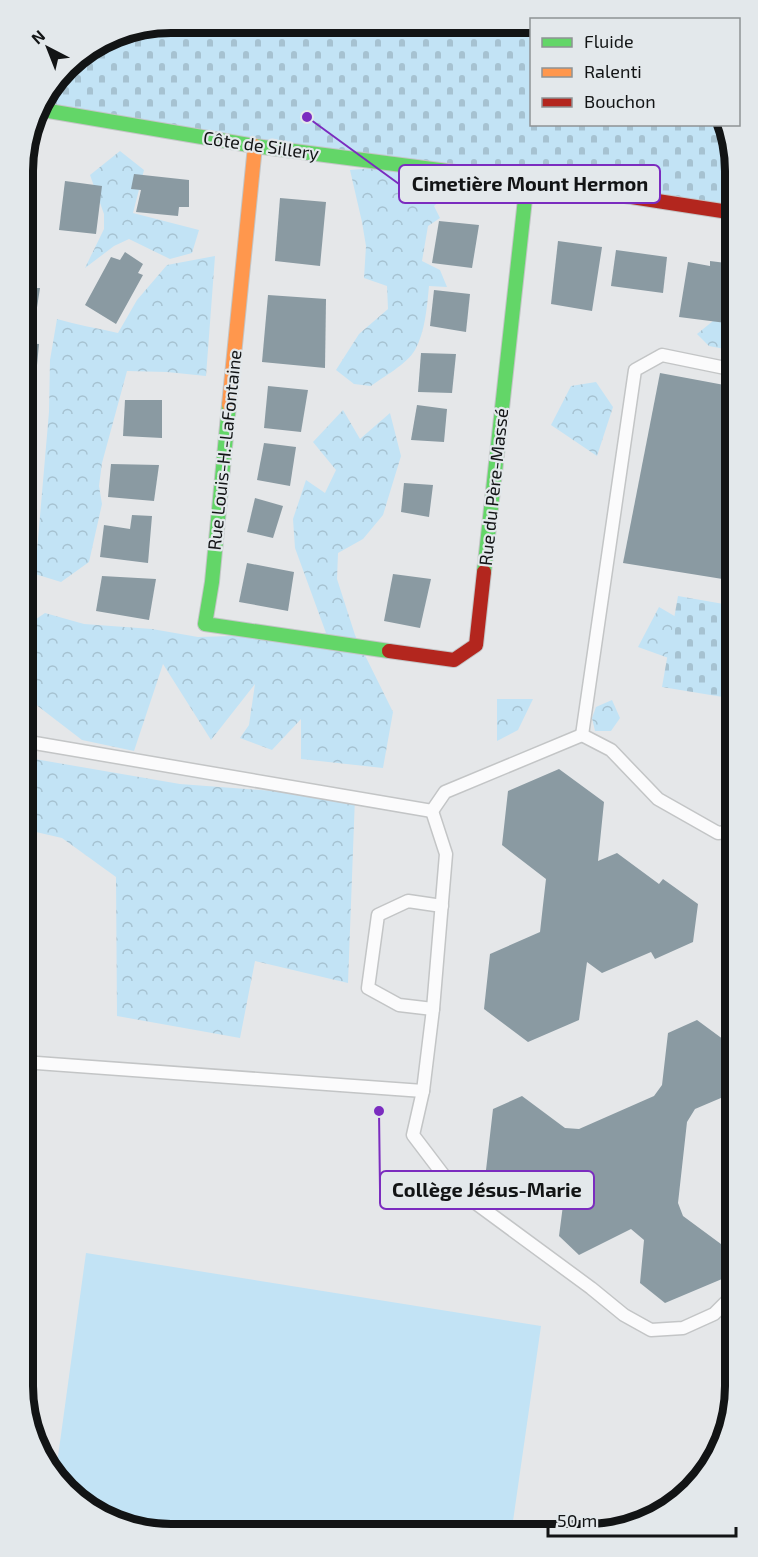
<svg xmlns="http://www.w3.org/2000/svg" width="758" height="1557" viewBox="0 0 758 1557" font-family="'Exo 2',sans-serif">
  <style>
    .forest { fill: url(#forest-crowns) }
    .cemetery { fill: url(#cemetery-stones) }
    .garden { fill: #c2e3f5 }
    .building { fill: #8a9aa2 }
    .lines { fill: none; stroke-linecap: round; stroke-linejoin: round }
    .lane-casing { stroke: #c3c5c6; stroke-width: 15 }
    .fast-casing { stroke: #c3c5c6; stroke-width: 16 }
    .slow-casing { stroke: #c3c5c6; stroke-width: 16 }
    .jam-casing { stroke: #c3c5c6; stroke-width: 16 }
    .lane { stroke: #fbfbfc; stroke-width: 12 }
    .fast { stroke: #63d668; stroke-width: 14 }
    .slow { stroke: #ff974d; stroke-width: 14 }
    .jam { stroke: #b3261e; stroke-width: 14 }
    .labels { text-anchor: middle; stroke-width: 4.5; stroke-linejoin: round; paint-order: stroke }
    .street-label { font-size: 18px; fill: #121415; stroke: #e3e8eb }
    .rim { fill: none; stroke: #121415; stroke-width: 8 }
    .leader { fill: none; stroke: #7b2cbf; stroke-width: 2 }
    .callout-dot { fill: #7b2cbf; stroke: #e3e8eb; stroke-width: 2 }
    .callout { fill: #e3e8eb; stroke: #7b2cbf; stroke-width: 2 }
    .callout-label { font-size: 20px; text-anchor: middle; font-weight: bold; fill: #121415 }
  </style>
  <defs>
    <pattern id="forest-crowns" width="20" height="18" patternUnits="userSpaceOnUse" patternTransform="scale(1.5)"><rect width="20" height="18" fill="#c2e3f5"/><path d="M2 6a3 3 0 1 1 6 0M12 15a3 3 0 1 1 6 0" fill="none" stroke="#a6c2d1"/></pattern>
    <pattern id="cemetery-stones" width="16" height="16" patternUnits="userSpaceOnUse" patternTransform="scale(1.5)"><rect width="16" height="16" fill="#c2e3f5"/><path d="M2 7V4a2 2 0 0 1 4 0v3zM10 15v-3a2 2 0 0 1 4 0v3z" fill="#a6c2d1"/></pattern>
  </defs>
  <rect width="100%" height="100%" fill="#e5e7e9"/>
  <g class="forest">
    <polygon points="120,151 144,170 133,213 199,230 192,253 170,259 129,239 114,246 85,268 104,229 104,214 90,175"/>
    <path d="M 484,159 L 434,206 L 440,218 L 428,226 L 422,261 L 440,270 L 447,287 L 429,286 C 427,307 425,332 415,350 C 407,364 383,377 371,386 L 354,384 L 336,370 L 359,334 L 388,309 L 387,286 L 364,278 L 366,246 L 362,222 L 350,170 Z"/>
    <path d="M 215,256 L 206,376 L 167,372 L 127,371 L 102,463 L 99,486 L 102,504 L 89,562 L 61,582 L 35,574 L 49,412 L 50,360 L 57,319 C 77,325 97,328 118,333 L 137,300 L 167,265 Z"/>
    <polygon points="735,303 735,351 709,346 697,334"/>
    <polygon points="596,382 613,407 597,456 551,425 571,386"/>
    <polygon points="343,410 360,439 390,413 401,456 383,515 363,539 338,553 337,579 355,635 393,712 383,768 301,759 301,719 272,750 240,738 249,725 255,684 211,740 163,664 134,751 82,740 39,707 23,691 23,628 45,613 84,624 152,629 198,637 326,633 295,548 293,519 306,480 325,493 336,470 313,442"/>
    <polygon points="659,607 690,625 677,661 638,647"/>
    <polygon points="497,699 533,699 518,730 497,741"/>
    <polygon points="612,700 620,718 611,731 595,731 592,718 596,707"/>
    <polygon points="23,757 180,784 355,797 348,983 255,961 240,1038 117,1016 116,877 62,838 23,829"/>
  </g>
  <g class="cemetery">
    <polygon points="171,23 531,25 532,124 728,125 735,171 735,213 38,105 73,60 115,34"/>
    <polygon points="678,596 735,606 735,699 662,687"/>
  </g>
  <polygon class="garden" points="86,1253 541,1326 512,1528 207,1532 120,1519 73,1498 56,1471"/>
  <g class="building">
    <polygon points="134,174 189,180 189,207 179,207 178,216 136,212 141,190 131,189"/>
    <polygon points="65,181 102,186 96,234 59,230"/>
    <polygon points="280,198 326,202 320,266 275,261"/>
    <polygon points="439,221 479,225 472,268 432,263"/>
    <polygon points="558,241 602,247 592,311 551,304"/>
    <polygon points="616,250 667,257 663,293 611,286"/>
    <polygon points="125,252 143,264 138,273 143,275 116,324 85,305 111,257 120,260"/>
    <polygon points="710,261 734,264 726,323 679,317 688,262 710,266"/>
    <polygon points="24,288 40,288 34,327 24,327"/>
    <polygon points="434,290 470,294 466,332 430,326"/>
    <polygon points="268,295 326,299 325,368 262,362"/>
    <polygon points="24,343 39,344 35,386 24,386"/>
    <polygon points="421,353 456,354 452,393 418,392"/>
    <polygon points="660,373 735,387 735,581 623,563"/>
    <polygon points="268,386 308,390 301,432 264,428"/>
    <polygon points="125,400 162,400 162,438 123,436"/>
    <polygon points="417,405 447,409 444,442 411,440"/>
    <polygon points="264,443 296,447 290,486 257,480"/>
    <polygon points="111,464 159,465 154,501 108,497"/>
    <polygon points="404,483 433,485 429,517 401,512"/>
    <polygon points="255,498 283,506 273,538 247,532"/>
    <polygon points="132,515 152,516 148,563 100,557 104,525 130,529"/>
    <polygon points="247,563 294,572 288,611 239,602"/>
    <polygon points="393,574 431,579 420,628 384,621"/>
    <polygon points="102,576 156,579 149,620 96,611"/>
    <polygon points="559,769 604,802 598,861 617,853 659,884 663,879 698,904 693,942 655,959 651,952 602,973 587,962 579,1020 528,1042 484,1009 490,954 540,932 543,905 546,879 502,845 508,791"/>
    <polygon points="697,1020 735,1048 735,1092 695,1109 687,1122 678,1203 683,1216 725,1247 722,1279 665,1303 640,1283 644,1240 631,1229 579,1255 559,1236 566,1182 553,1170 511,1189 486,1170 493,1109 522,1096 565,1128 579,1129 654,1096 662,1085 668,1033"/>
  </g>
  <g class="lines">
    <g class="lane-casing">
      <g id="lane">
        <polyline points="582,735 635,370 662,355 735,370"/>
        <polyline points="582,735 611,750 658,799 718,833 735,831"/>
        <polyline points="23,741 432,811"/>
        <polyline points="432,811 446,854 433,1009 423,1091 413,1135 451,1185 591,1288 624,1315 651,1330 683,1328 714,1314 735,1293"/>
        <polyline points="432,811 445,792 582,735"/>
        <polyline points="433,1009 399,1005 368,988 378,915 408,901 442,906"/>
        <polyline points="23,1062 423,1091"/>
      </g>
    </g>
    <g class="fast-casing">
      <g id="fast">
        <polyline points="37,109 255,146 541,183"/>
        <polyline points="229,405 212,582 205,624 389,651"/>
        <polyline points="484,572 527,181"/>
      </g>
    </g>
    <g class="slow-casing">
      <polyline id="slow" points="229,405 255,146"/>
    </g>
    <g class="jam-casing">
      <g id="jam">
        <polyline points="541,183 735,213"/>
        <polyline points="389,651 454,660 476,645 484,572"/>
      </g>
    </g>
    <use href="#lane" class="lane"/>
    <use href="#fast" class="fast"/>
    <use href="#slow" class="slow"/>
    <use href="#jam" class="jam"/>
  </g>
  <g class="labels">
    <g class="street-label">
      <text transform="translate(261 146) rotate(8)" y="6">Côte de Sillery</text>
      <text transform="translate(225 450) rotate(-84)" y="6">Rue Louis-H.-LaFontaine</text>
      <text transform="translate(494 487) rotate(-84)" y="6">Rue du Père-Massé</text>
    </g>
  </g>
  <path d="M0 0H758V1557H0ZM171 33H587A138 138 0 0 1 725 171V1386A138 138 0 0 1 587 1524H171A138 138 0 0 1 33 1386V171A138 138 0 0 1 171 33Z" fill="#e3e8eb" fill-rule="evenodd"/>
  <path class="rim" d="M171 33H587A138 138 0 0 1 725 171V1386A138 138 0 0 1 587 1524H171A138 138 0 0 1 33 1386V171A138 138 0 0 1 171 33Z"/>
  <path class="leader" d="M307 117L399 184M379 1111L380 1190"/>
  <g class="callout-dot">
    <circle cx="307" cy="117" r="6"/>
    <circle cx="379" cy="1111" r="6"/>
  </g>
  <g class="callout">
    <rect x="399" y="165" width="261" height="38" rx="6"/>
    <rect x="380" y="1171" width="214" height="38" rx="6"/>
  </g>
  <g class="callout-label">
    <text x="530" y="191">Cimetière Mount Hermon</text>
    <text x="487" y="1197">Collège Jésus-Marie</text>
  </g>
  <rect x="530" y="18" width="210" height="108" fill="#e3e8eb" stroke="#8f9395" stroke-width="1.5"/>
  <rect x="542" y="38" width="30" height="9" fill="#63d668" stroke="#8f9395" stroke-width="1.5"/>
  <text x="584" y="48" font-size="18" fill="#121415">Fluide</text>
  <rect x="542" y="68" width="30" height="9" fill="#ff974d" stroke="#8f9395" stroke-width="1.5"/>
  <text x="584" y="78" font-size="18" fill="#121415">Ralenti</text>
  <rect x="542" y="98" width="30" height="9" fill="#b3261e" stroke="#8f9395" stroke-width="1.5"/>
  <text x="584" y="108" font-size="18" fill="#121415">Bouchon</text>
  <g transform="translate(48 48) rotate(318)" stroke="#e3e8eb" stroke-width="4.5" paint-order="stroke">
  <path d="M0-4.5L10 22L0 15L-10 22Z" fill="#121415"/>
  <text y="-9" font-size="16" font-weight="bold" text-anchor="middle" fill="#121415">N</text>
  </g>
  <path d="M548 1527v9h188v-9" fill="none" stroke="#121415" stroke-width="3"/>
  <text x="557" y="1527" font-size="18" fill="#121415" stroke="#e3e8eb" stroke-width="4.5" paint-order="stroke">50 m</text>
</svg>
